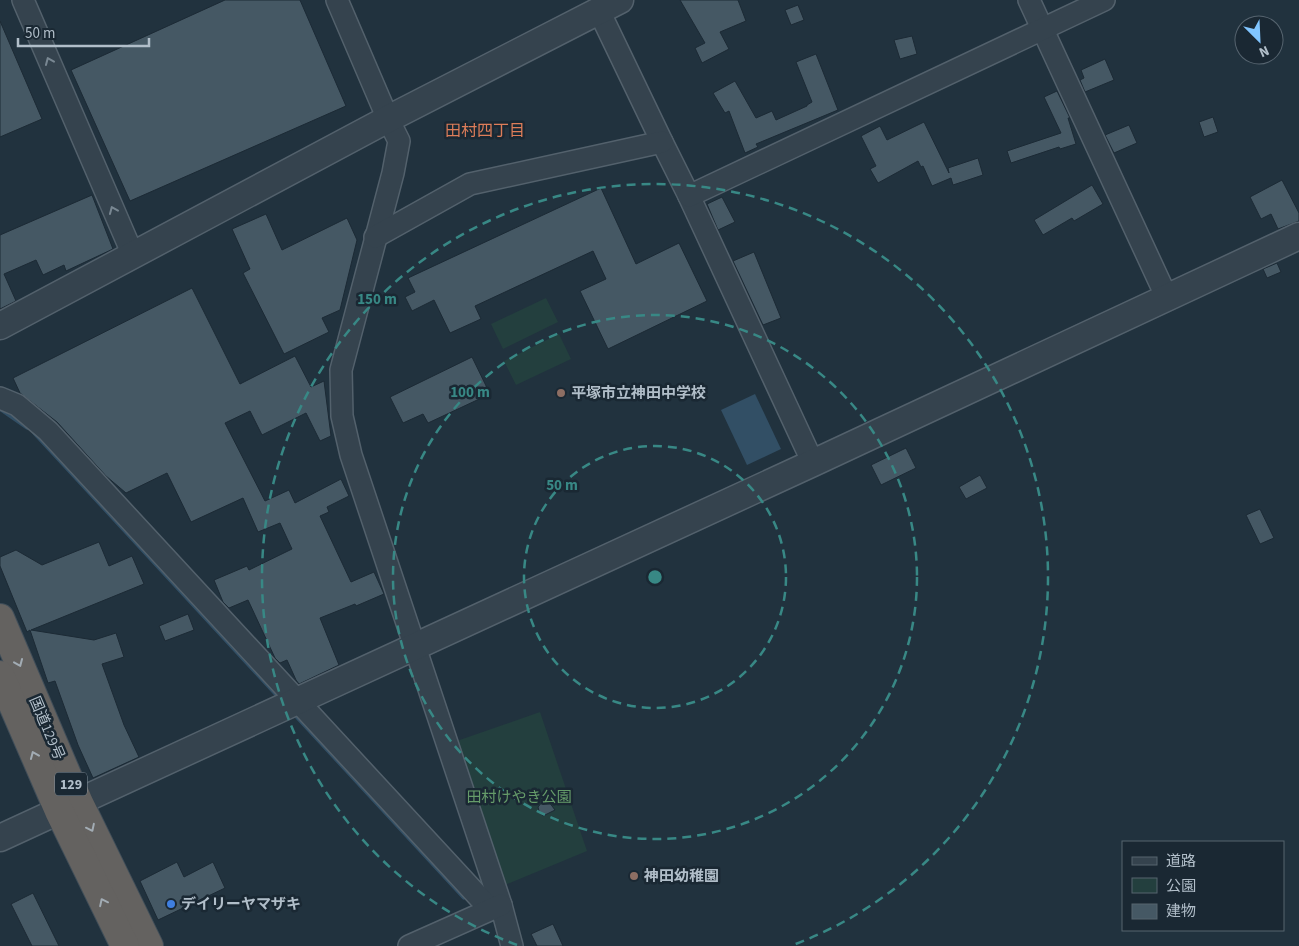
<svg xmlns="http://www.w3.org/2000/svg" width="1299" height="946" viewBox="0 0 1299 946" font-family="'Source Sans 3','Noto Sans JP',sans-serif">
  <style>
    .green { fill: #233f3e }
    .water { fill: #324f65 }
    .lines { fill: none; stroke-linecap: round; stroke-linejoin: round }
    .stream { stroke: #324f65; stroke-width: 5 }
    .building { fill: #455864; stroke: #1c2a35 }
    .minor-casing { stroke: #53616c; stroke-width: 24 }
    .tertiary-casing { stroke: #53616c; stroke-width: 29 }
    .trunk-casing { stroke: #404e59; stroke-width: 30 }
    .minor { stroke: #35434e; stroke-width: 21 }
    .tertiary { stroke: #35434e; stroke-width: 26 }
    .trunk { stroke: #646260; stroke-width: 28 }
    .oneway { stroke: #798792 }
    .oneway2 { stroke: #a2acb4 }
    .ring { fill: none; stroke: #388885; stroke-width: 2.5; stroke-dasharray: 9 6 }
    .education-dot { fill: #8d6e63; stroke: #1a2833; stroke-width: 2 }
    .shop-dot { fill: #3f7fe0; stroke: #1a2833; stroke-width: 2 }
    .labels { text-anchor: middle; stroke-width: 5; stroke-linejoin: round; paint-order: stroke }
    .shield { fill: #1a2833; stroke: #84919c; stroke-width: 1 }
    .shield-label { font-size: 14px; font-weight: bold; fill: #b1bec9 }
    .poi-label { font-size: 15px; font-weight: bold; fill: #b1bec9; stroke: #1a2833; text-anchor: start }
    .street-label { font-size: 15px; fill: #b1bec9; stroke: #1a2833 }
    .park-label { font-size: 15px; fill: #669c6a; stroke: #1a2833 }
    .neighbourhood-label { font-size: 16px; fill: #dd7d59; stroke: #1a2833 }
    .centre { fill: #388885; stroke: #1a2833; stroke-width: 2.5 }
    .ring-label { font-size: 15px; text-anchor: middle; font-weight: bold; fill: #388885; stroke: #1a2833; stroke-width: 5; stroke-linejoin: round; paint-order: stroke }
  </style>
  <rect width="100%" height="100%" fill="#21323e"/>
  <g class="green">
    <polygon points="546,298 558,322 503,349 491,324"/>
    <polygon points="559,334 571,359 516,385 504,361"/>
    <polygon points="540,712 587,851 500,887 451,743"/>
  </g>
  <polygon class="water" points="755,394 781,449 747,465 721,410"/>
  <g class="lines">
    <g class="stream">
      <polyline points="1,409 27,427"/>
      <polyline points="35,433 281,699"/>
      <polyline points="293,712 464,897"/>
    </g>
  </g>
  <g class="building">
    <polygon points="225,0 300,0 346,106 130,201 71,70"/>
    <polygon points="680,0 738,0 746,21 720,32 729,49 702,63 695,48 705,43"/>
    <polygon points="798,5 804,20 791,25 785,10"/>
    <polygon points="0,21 42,119 0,137"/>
    <polygon points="912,36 917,54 900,59 894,40"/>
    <polygon points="816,54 838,110 756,144 758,147 745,153 729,111 725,113 713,93 735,81 756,118 772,111 776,120 807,106 807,105 812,102 796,62"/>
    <polygon points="1105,59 1114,80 1085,92 1080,80 1084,78 1081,70"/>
    <polygon points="1057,91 1070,118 1068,118 1076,144 1060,149 1059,147 1011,163 1007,151 1061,133 1044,97"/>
    <polygon points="1213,117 1218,132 1204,137 1199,122"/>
    <polygon points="924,122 949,173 948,168 978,158 983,175 953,185 951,178 932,186 923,166 921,167 918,161 878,183 870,169 876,166 861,136 880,126 887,140"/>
    <polygon points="1129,125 1137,143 1114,153 1105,135"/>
    <polygon points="1282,180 1299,213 1299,221 1278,229 1271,214 1261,219 1250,197"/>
    <polygon points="1092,185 1103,204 1074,221 1072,218 1043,235 1034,220"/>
    <polygon points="601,188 636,264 679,243 707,301 608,349 580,291 606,279 593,251 475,306 481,319 450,333 434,300 412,311 405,297 415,292 408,278"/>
    <polygon points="92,195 113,249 66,271 64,265 43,275 36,260 4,274 16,301 0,309 0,235"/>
    <polygon points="722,197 735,222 718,230 707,204"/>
    <polygon points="266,214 282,250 347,218 357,240 340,310 322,318 329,332 284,354 243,273 250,269 232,229"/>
    <polygon points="754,252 781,318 763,325 733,261"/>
    <polygon points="1277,263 1281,272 1267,278 1263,269"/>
    <polygon points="192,288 240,384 295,356 311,387 324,381 331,436 320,441 306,413 262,435 250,411 225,423 265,501 289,490 295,503 341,479 349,496 327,507 329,512 320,516 351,582 374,572 384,594 356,606 355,604 320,618 339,665 299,684 296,680 287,660 280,663 275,658 248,600 229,608 223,602 214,580 247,566 249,570 292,549 280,523 258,532 243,498 191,522 167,473 126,493 106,476 57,422 20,393 13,378"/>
    <polygon points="472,357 490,394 428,423 423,414 403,423 390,397"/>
    <polygon points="906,448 916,468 881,485 871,465"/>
    <polygon points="980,475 987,488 966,499 959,487"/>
    <polygon points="1260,509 1274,538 1260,544 1246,515"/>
    <polygon points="99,542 109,566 132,556 144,584 31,630 94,640 116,633 124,657 102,664 124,725 139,757 93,778 78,745 55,681 48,683 30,630 27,632 0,566 0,557 16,550 42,565"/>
    <polygon points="188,614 194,630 165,641 159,626"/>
    <polygon points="543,801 549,802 555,810 543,816 539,811 538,807"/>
    <polygon points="177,862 184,877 213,862 225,888 158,920 140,881"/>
    <polygon points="33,893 59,946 32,946 11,904"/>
    <polygon points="553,924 563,946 537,946 531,934"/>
  </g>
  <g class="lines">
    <g class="minor-casing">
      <g id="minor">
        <polyline points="23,0 133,255"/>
        <polyline points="337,0 388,119 399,141 393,173 341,370 342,416 351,455 501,905 512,946"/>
        <polyline points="1029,0 1167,298"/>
        <polyline points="599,11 662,142 689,196 813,463"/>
        <polyline points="689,196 1104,0"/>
        <polyline points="375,237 470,184 662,142"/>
        <polyline points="0,398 17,405 48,431 490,909"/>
        <polyline points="409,946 501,905"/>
      </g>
    </g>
    <g class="tertiary-casing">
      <g id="tertiary">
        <polyline points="0,326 388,119 620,0"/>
        <polyline points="0,838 813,463 1299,236"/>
      </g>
    </g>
    <g class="trunk-casing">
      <g id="trunk">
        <polyline points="0,618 79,803 149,946"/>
        <polyline points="0,675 59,811 125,946"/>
      </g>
    </g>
    <use href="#minor" class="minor"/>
    <use href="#tertiary" class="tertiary"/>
    <use href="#trunk" class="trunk"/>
  </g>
  <defs><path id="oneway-chevron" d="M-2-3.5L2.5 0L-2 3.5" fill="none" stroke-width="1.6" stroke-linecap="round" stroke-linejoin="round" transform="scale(1.25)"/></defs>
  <g class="oneway">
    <use href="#oneway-chevron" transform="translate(49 61) rotate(-113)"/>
    <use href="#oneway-chevron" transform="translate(113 210) rotate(-113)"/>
  </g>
  <g class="oneway2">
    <use href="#oneway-chevron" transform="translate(19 663) rotate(67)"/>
    <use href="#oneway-chevron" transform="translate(34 755) rotate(-113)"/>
    <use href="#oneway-chevron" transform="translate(91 828) rotate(64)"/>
    <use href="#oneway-chevron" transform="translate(103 902) rotate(-116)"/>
  </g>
  <g class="ring">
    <circle cx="655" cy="577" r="131"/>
    <circle cx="655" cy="577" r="262"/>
    <path d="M517 945A393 393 0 1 1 793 945"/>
  </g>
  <g class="education-dot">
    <circle cx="561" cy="393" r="5"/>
    <circle cx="634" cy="876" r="5"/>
  </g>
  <circle class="shop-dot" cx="171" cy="904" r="5"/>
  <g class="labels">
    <rect class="shield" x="55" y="772.5" width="32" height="23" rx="4"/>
    <g class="shield-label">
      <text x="71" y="789">129</text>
    </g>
    <g class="poi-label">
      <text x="571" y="398">平塚市立神田中学校</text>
      <text x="644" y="881">神田幼稚園</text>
      <text x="181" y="909">デイリーヤマザキ</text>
    </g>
    <g class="street-label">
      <text transform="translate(47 728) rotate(67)" y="5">国道129号</text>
    </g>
    <g class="park-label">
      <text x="519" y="802">田村けやき公園</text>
    </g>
    <g class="neighbourhood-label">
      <text x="485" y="136">田村四丁目</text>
    </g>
  </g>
  <circle cx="655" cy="577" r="8" class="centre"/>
  <g class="ring-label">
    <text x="377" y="304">150 m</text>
    <text x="470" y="397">100 m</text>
    <text x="562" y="490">50 m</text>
  </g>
  <rect x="1122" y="841" width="162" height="90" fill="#1a2833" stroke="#56646f"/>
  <rect x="1132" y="857" width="25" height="8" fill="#35434e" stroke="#56646f"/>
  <text x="1166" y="866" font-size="15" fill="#b1bec9">道路</text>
  <rect x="1132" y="878" width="25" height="15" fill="#233f3e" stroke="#56646f"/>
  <text x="1166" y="891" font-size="15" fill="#b1bec9">公園</text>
  <rect x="1132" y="904" width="25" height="15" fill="#455864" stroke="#56646f"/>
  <text x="1166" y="916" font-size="15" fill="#b1bec9">建物</text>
  <g transform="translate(1259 40) rotate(156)"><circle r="24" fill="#1a2833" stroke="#56646f"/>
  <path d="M0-4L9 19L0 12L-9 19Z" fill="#80c5ff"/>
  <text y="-8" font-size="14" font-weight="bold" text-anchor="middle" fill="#b1bec9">N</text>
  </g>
  <path d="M18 38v8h131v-8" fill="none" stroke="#b1bec9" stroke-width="2.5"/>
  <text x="25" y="38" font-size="15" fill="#b1bec9" stroke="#1a2833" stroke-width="4" paint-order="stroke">50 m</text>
</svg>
